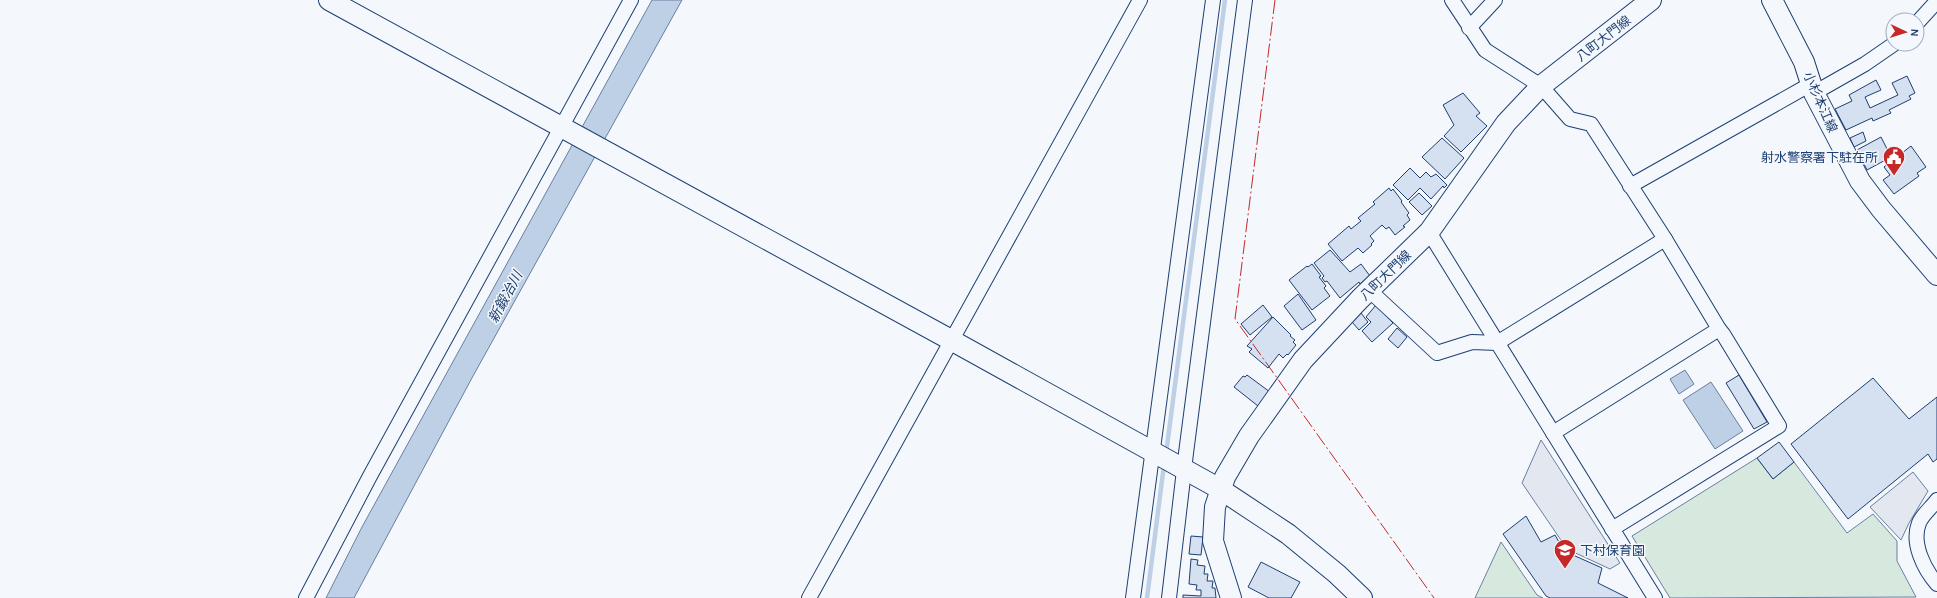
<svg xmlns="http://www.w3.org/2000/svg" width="1937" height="598" viewBox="0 0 1937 598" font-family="Karla,'Noto Sans JP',sans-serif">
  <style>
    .green { fill: #d7e8df; stroke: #687fa3 }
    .parking { fill: #e3e8f0; stroke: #687fa3 }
    .water { fill: #bed0e5; stroke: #687fa3 }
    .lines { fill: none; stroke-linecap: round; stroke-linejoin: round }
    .stream { stroke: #bed0e5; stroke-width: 4.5 }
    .building { fill: #d5e0f0; stroke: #1d3f73 }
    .street-casing { stroke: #1d3f73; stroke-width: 16 }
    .secondary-casing { stroke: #1d3f73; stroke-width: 22 }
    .street { stroke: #f4f7fb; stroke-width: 14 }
    .secondary { stroke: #f4f7fb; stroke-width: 20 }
    .power { stroke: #c62828; stroke-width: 1; stroke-dasharray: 14 3 2 3; stroke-linecap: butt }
    .labels { text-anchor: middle; stroke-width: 3; stroke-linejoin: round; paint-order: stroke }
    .street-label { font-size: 13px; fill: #1d3f73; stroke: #f4f7fb }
    .poi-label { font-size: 13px; fill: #1d3f73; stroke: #f4f7fb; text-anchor: end }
    .water-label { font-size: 14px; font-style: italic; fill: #1d3f73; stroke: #f4f7fb }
  </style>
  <rect width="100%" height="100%" fill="#f4f7fb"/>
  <g class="green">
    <polygon points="1757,458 1773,479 1794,462 1847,533 1873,514 1897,541 1897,561 1916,597 1670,598 1632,536"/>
    <polygon points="1501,542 1537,595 1543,598 1475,598"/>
  </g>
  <g class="parking">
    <polygon points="1541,440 1620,563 1610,569 1567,549 1522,483"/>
    <polygon points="1913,472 1928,491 1909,523 1901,540 1870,507"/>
  </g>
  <g class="water">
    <polygon points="652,0 682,0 473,376 354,598 326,598 362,527"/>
    <polygon points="1685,370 1694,384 1679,394 1670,379"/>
    <polygon points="1711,382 1743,431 1715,449 1683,400"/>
  </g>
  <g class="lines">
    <g class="stream">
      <polyline points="1166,454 1225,0"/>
      <polyline points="1147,598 1164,465"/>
    </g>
  </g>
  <g class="building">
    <polygon points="1907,76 1915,93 1909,96 1911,99 1889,110 1891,113 1873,121 1872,118 1846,130 1835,109 1852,101 1849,95 1876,80 1881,90 1865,97 1870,108 1898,95 1892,83"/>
    <polygon points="1463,93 1480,113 1476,116 1487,126 1461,152 1444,136 1454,125 1443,105"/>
    <polygon points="1863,132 1866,141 1854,147 1850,138"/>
    <polygon points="1881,137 1891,157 1867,170 1857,150"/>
    <polygon points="1442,138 1464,158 1445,179 1422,157"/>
    <polygon points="1911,146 1926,167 1917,173 1919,176 1894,194 1883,180 1890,175 1884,167"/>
    <polygon points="1410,168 1420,178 1426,172 1431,177 1436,174 1447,185 1444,188 1443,186 1431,199 1420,188 1408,200 1393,185"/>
    <polygon points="1389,188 1391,191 1393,189 1402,201 1401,202 1409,213 1407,215 1410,220 1403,226 1405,227 1395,235 1389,227 1386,229 1382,225 1370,236 1374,241 1371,244 1372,245 1363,253 1358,248 1342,261 1328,244 1349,226 1351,229 1361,221 1358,218 1375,204 1373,202"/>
    <polygon points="1419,193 1432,206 1422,215 1409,202"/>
    <polygon points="1330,250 1350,272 1361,264 1370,276 1360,284 1359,282 1340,298 1327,281 1325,282 1322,278 1324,276 1314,263"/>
    <polygon points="1312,264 1321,276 1319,277 1326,286 1324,288 1330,296 1312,310 1289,280 1307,266 1308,267"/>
    <polygon points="1298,294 1316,320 1302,330 1284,306"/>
    <polygon points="1263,305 1272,317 1250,335 1241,324"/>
    <polygon points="1376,305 1393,323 1372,342 1362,331 1371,322 1366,317"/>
    <polygon points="1361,313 1368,322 1359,330 1352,322"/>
    <polygon points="1273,317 1291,335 1290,336 1295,340 1293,342 1296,345 1288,355 1287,354 1283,358 1279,354 1268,368 1249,352 1252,349 1247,346"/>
    <polygon points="1397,328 1407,337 1398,348 1388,339"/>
    <polygon points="1247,375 1270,392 1258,406 1234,387 1243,376 1245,377"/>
    <polygon points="1739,375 1767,422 1754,429 1726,383"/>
    <polygon points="1873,378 1909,419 1937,397 1937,459 1933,462 1928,454 1848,519 1791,444"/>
    <polygon points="1779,442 1794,462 1773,479 1757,458"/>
    <polygon points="1526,516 1541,542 1555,535 1564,551 1602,568 1598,583 1628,598 1550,598 1546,596 1503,534"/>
    <polygon points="1191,536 1203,537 1201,555 1189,554"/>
    <polygon points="1191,559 1198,560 1197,565 1205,566 1204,574 1208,574 1207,581 1213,581 1212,588 1215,588 1216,598 1183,598 1183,595 1201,596 1201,590 1196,590 1197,585 1189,584"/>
    <polygon points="1261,562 1300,582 1291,598 1269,598 1248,587"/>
  </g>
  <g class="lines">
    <g class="street-casing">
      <g id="street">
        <polyline points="1452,0 1485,50 1541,86 1570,119 1591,124 1665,239"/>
        <polyline points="1917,23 1937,1"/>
        <polyline points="1469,28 1495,0"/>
        <polyline points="1814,93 1865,64 1894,44"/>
        <polyline points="1630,186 1811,84"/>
        <polyline points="1429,232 1655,598"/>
        <polyline points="1369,290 1437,353 1472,342 1497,343 1665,239 1719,329"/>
        <polyline points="1553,433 1719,329 1723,334 1779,426 1612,529"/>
        <path d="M 1937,500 C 1932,507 1922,515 1919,523 C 1911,543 1924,569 1937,584"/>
        <polyline points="306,598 370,476 631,0"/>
        <polyline points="809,598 1140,0"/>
        <polyline points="1133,598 1213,0"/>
        <polyline points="1169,598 1186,453 1245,0"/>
      </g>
    </g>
    <g class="secondary-casing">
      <g id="secondary">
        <polyline points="329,0 951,340 1220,489 1288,534 1337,574 1362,598"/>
        <polyline points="1772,0 1804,62 1814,93 1860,181 1881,209 1937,275"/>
        <polyline points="1231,598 1213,541 1215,507 1225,477 1249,436 1303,360 1360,299 1429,232 1506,123 1541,86 1651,0"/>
      </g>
    </g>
    <use href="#street" class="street"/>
    <use href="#secondary" class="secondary"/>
    <polyline class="power" points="1275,0 1235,319 1434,598"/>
  </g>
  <defs>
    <g id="civic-pin" transform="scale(1.15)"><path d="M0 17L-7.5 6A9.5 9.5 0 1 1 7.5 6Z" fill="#c62828" stroke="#f4f7fb"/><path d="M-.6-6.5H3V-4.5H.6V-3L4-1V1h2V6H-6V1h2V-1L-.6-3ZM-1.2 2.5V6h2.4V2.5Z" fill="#fff"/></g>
    <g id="school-pin" transform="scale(1.15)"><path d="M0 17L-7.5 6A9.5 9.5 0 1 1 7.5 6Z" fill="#c62828" stroke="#f4f7fb"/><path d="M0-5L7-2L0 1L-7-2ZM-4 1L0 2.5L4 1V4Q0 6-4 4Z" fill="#fff"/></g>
  </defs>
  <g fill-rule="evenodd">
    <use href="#civic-pin" x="1894" y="157"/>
    <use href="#school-pin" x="1565" y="550"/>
  </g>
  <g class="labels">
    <g class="street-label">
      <text transform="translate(1603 38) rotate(-38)" y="5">八町大門線</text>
      <text transform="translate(1821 102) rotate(66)" y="5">小杉本江線</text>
      <text transform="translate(1385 275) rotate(-44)" y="5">八町大門線</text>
    </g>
    <g class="poi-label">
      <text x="1878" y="162">射水警察署下駐在所</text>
      <text x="1580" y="555" text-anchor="start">下村保育園</text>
    </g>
    <g class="water-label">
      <text transform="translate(505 297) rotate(-62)" y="5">新鍛冶川</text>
    </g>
  </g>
  <g transform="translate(1905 32) rotate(94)"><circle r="19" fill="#f4f7fb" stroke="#9eadc5"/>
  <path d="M0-3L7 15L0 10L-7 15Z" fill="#c62828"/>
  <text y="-6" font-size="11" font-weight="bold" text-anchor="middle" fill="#1d3f73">N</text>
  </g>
</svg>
